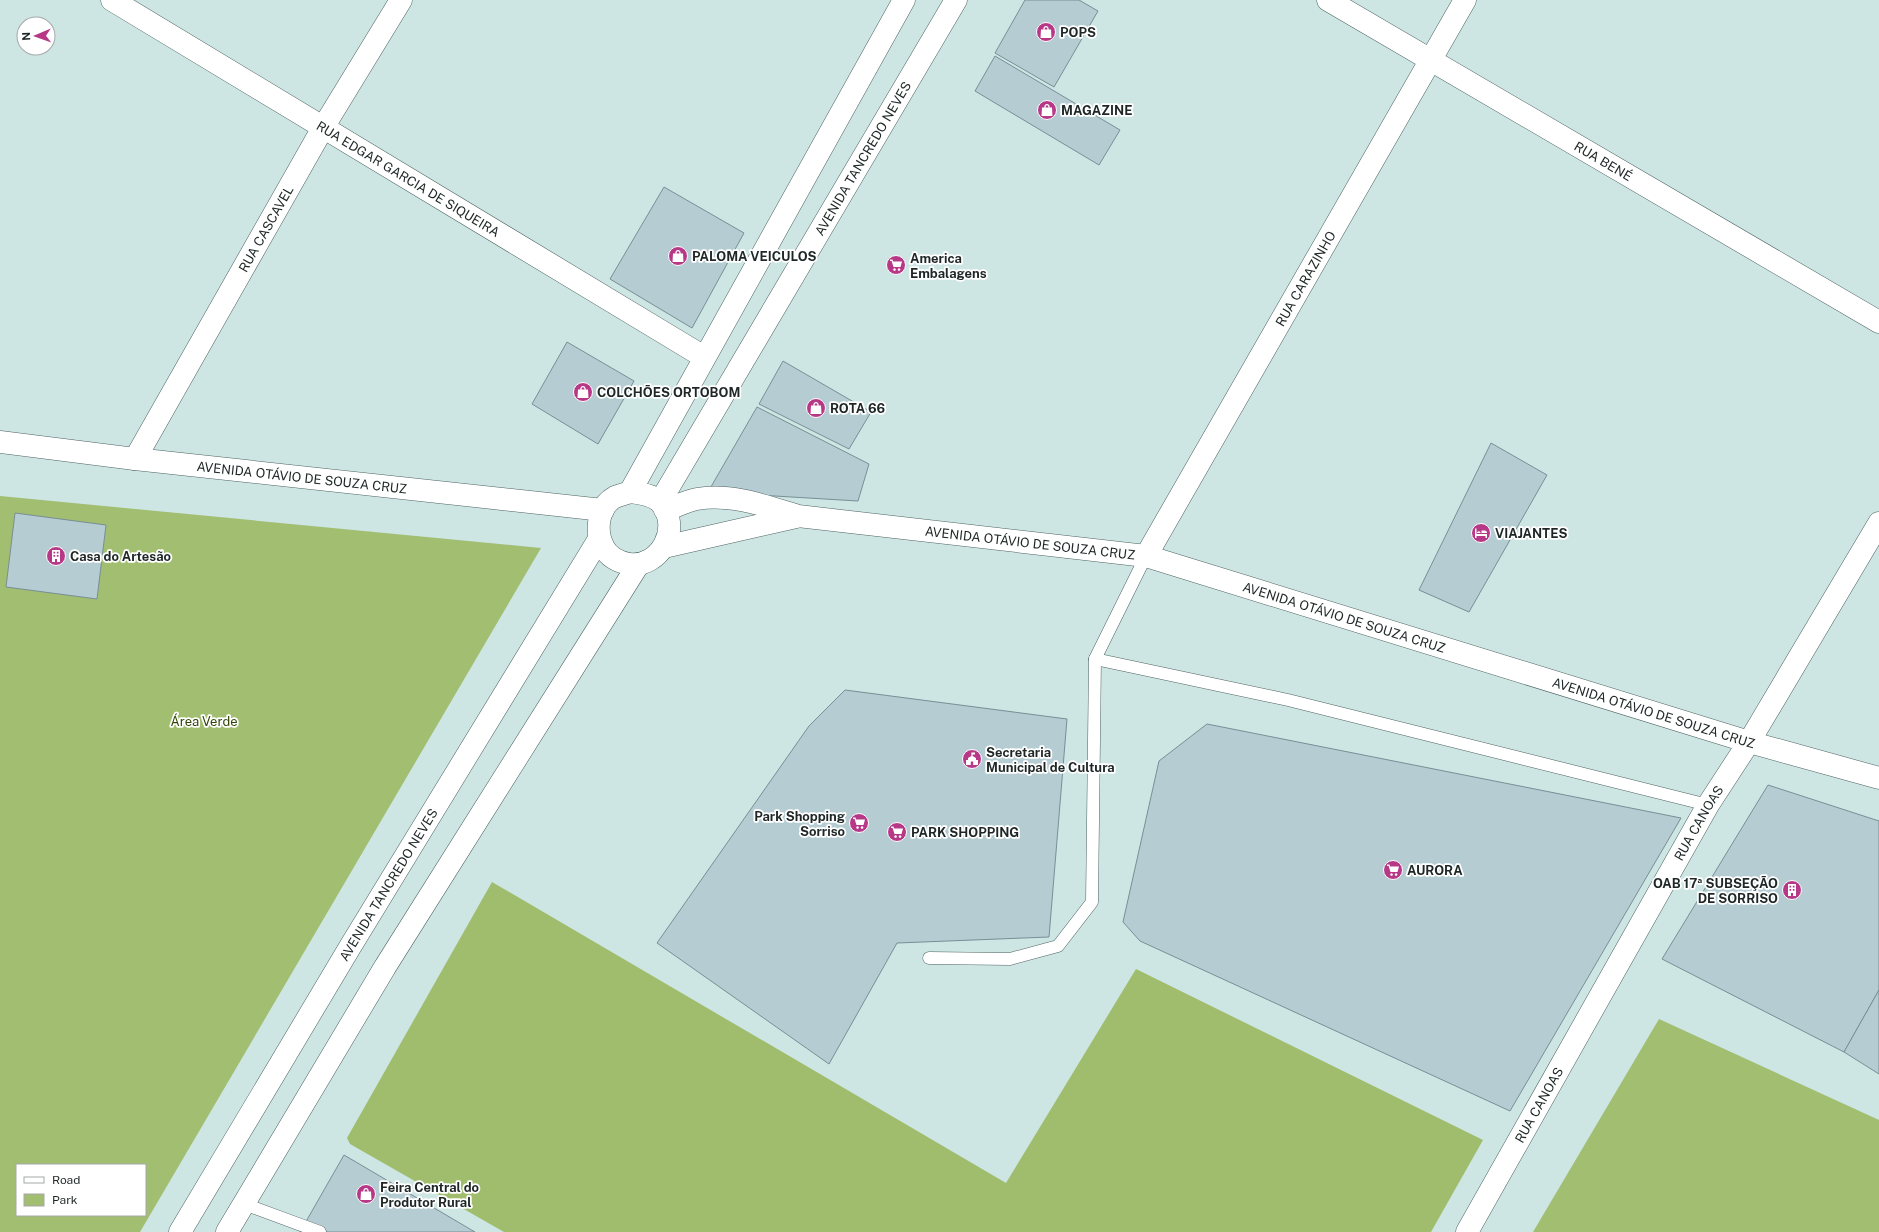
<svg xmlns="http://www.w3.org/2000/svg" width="1879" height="1232" viewBox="0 0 1879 1232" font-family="'Public Sans',sans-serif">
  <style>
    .green { fill: #a1be71; fill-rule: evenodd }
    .forest { fill: #9fbd6c }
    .building { fill: #b5ccd3; stroke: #798e95 }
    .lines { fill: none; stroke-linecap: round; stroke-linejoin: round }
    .service-casing { stroke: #4e6462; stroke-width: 13 }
    .minor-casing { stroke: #4e6462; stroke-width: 23 }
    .tertiary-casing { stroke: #4e6462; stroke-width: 23 }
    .service { stroke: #fff; stroke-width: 12 }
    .minor { stroke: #fff; stroke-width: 22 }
    .tertiary { stroke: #fff; stroke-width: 22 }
    .labels { text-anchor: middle; stroke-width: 3.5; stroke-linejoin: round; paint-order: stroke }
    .poi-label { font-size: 13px; font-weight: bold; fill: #1e2726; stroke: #fff; text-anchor: start }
    .street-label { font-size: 13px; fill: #1e2726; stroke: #fff }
    .park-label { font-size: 13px; fill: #334508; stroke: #fff }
  </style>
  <rect width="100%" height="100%" fill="#cde5e3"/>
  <g class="green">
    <path d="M 0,496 L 541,548 L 140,1232 L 0,1232 ZM 17,1165 L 145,1165 L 145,1215 L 17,1215 Z"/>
    <polygon points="1659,1019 1879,1120 1879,1232 1533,1232"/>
  </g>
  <polygon class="forest" points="492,882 1006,1183 1136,969 1483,1140 1431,1232 504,1232 350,1144 347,1138"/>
  <g class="building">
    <polygon points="1025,0 1079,0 1098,11 1054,87 995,53"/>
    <polygon points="995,56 1120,130 1099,165 975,91"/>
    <polygon points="664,187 744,233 692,328 610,279"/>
    <polygon points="567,342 634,381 598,444 532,404"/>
    <polygon points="783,361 871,412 849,449 759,404"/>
    <polygon points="757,407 869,464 858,501 708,492"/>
    <polygon points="1491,443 1547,475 1469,612 1419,590"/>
    <polygon points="15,513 106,525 97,599 6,587"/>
    <polygon points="845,690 1067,719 1049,937 897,943 829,1064 657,943 809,726"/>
    <polygon points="1207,724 1681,818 1510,1111 1140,941 1123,922 1159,761"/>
    <polygon points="1768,785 1879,821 1879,990 1844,1052 1662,959"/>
    <polygon points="1879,990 1879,1074 1844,1052"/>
    <polygon points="344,1155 475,1232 300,1232"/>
  </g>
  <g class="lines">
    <g class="service-casing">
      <g id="service">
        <polyline points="1095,659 1288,700 1708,805"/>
        <polyline points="929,958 1010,959 1058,946 1092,902 1095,659 1146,556"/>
        <polyline points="244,1204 320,1232"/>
      </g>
    </g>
    <g class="minor-casing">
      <g id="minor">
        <path id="s1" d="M 112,0 L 704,357"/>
        <path id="s2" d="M 1328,0 L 1879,322"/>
        <path id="s3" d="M 135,459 L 324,126 L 401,0"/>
        <path id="s4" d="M 1146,556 L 1465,0"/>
        <path id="s5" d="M 1467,1232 L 1708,805 L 1749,742 L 1879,523"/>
      </g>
    </g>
    <g class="tertiary-casing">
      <g id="tertiary">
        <path id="s6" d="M 0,442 L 135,459 L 603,510"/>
        <polyline points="630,492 904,0"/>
        <path d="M 630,492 C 640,493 654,495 661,503 C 682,528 660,568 629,564 C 619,562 609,557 604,548 C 595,532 597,507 615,497 C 620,495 625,494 630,492 Z"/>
        <path id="s7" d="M 660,502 L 956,0"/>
        <path id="s8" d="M 665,510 C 675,507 686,501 697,499 C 730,493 766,506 798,516 L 1146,556 L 1749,742 L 1879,778"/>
        <polyline points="664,547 796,517"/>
        <path id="s9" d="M 180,1232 L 350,947 L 599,539"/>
        <polyline points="227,1232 385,967 638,565"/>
      </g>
    </g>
    <use href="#service" class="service"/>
    <use href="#minor" class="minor"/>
    <use href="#tertiary" class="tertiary"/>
  </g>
  <defs>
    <g id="shop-disc" transform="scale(1)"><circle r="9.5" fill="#b63887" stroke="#fff"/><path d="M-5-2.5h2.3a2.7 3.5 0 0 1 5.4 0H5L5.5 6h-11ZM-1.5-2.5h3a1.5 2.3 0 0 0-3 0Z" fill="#fff"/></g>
    <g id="supermarket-disc" transform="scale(1)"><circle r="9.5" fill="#b63887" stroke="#fff"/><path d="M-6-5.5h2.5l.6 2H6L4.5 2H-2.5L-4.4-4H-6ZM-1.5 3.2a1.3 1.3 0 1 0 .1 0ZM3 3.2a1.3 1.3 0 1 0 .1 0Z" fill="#fff"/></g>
    <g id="hotel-disc" transform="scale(1)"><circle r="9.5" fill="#b63887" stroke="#fff"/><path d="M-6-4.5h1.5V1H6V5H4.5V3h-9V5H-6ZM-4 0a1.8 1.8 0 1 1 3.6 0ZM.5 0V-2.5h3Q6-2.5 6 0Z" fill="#fff"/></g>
    <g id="building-disc" transform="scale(1)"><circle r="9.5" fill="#b63887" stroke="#fff"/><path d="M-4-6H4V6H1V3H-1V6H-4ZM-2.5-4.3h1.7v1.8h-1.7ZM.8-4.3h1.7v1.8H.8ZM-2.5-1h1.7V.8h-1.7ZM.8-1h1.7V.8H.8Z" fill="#fff"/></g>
    <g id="civic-disc" transform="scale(1)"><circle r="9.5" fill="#b63887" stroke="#fff"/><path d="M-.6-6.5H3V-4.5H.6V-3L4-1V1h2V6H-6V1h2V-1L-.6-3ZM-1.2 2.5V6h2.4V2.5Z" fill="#fff"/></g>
  </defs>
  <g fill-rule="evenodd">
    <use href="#shop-disc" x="1046" y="32"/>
    <use href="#shop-disc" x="1047" y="110"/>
    <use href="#shop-disc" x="678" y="256"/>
    <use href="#supermarket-disc" x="896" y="265"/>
    <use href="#shop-disc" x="583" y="392"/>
    <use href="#shop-disc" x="816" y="408"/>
    <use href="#hotel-disc" x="1481" y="533"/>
    <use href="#building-disc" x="56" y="556"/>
    <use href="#civic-disc" x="972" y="759"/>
    <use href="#supermarket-disc" x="859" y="823"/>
    <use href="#supermarket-disc" x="897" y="832"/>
    <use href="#supermarket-disc" x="1393" y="870"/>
    <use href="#building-disc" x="1792" y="890"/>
    <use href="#shop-disc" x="366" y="1194"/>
  </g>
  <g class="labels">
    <g class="poi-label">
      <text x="1060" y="37">POPS</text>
      <text x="1061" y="115">MAGAZINE</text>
      <text x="692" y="261">PALOMA VEICULOS</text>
      <text x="910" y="263">America<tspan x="910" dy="15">Embalagens</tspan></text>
      <text x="597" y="397">COLCHÕES ORTOBOM</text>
      <text x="830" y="413">ROTA 66</text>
      <text x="1495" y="538">VIAJANTES</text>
      <text x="70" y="561">Casa do Artesão</text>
      <text x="986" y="757">Secretaria<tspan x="986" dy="15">Municipal de Cultura</tspan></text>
      <text x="845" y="821" text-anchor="end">Park Shopping<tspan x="845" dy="15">Sorriso</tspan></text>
      <text x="911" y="837">PARK SHOPPING</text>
      <text x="1407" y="875">AURORA</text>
      <text x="1778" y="888" text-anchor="end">OAB 17ª SUBSEÇÃO<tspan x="1778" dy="15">DE SORRISO</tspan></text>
      <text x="380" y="1192">Feira Central do<tspan x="380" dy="15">Produtor Rural</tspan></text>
    </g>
    <g class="street-label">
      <text dy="5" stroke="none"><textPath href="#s7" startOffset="399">AVENIDA TANCREDO NEVES</textPath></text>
      <text dy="5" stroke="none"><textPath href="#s2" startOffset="319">RUA BENÉ</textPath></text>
      <text dy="5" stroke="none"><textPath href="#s1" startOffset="346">RUA EDGAR GARCIA DE SIQUEIRA</textPath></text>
      <text dy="5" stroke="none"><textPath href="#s3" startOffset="265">RUA CASCAVEL</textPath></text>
      <text dy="5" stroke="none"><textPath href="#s4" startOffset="320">RUA CARAZINHO</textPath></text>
      <text dy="5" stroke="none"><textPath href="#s6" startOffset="304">AVENIDA OTÁVIO DE SOUZA CRUZ</textPath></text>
      <text dy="5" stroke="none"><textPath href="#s8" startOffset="371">AVENIDA OTÁVIO DE SOUZA CRUZ</textPath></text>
      <text dy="5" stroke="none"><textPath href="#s8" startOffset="695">AVENIDA OTÁVIO DE SOUZA CRUZ</textPath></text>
      <text dy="5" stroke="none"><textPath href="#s8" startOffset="1019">AVENIDA OTÁVIO DE SOUZA CRUZ</textPath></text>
      <text dy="5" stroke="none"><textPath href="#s5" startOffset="470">RUA CANOAS</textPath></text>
      <text dy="5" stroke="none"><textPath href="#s9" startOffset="405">AVENIDA TANCREDO NEVES</textPath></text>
      <text dy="5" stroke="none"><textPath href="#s5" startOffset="146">RUA CANOAS</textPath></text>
    </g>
    <g class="park-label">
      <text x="204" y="726">Área Verde</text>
    </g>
  </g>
  <rect x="16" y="1164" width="130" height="52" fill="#ffffff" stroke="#a5a9a8"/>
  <rect x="24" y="1177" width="20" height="6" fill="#ffffff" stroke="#a5a9a8"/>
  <text x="52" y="1184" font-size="12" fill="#1e2726">Road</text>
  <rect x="24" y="1194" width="20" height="12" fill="#a1be71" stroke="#a5a9a8"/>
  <text x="52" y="1204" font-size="12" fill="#1e2726">Park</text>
  <g transform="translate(36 36) rotate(268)"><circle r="19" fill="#ffffff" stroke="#a5a9a8"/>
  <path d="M0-3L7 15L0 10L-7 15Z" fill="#b63887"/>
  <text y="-6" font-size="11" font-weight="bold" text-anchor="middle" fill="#1e2726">N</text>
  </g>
</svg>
